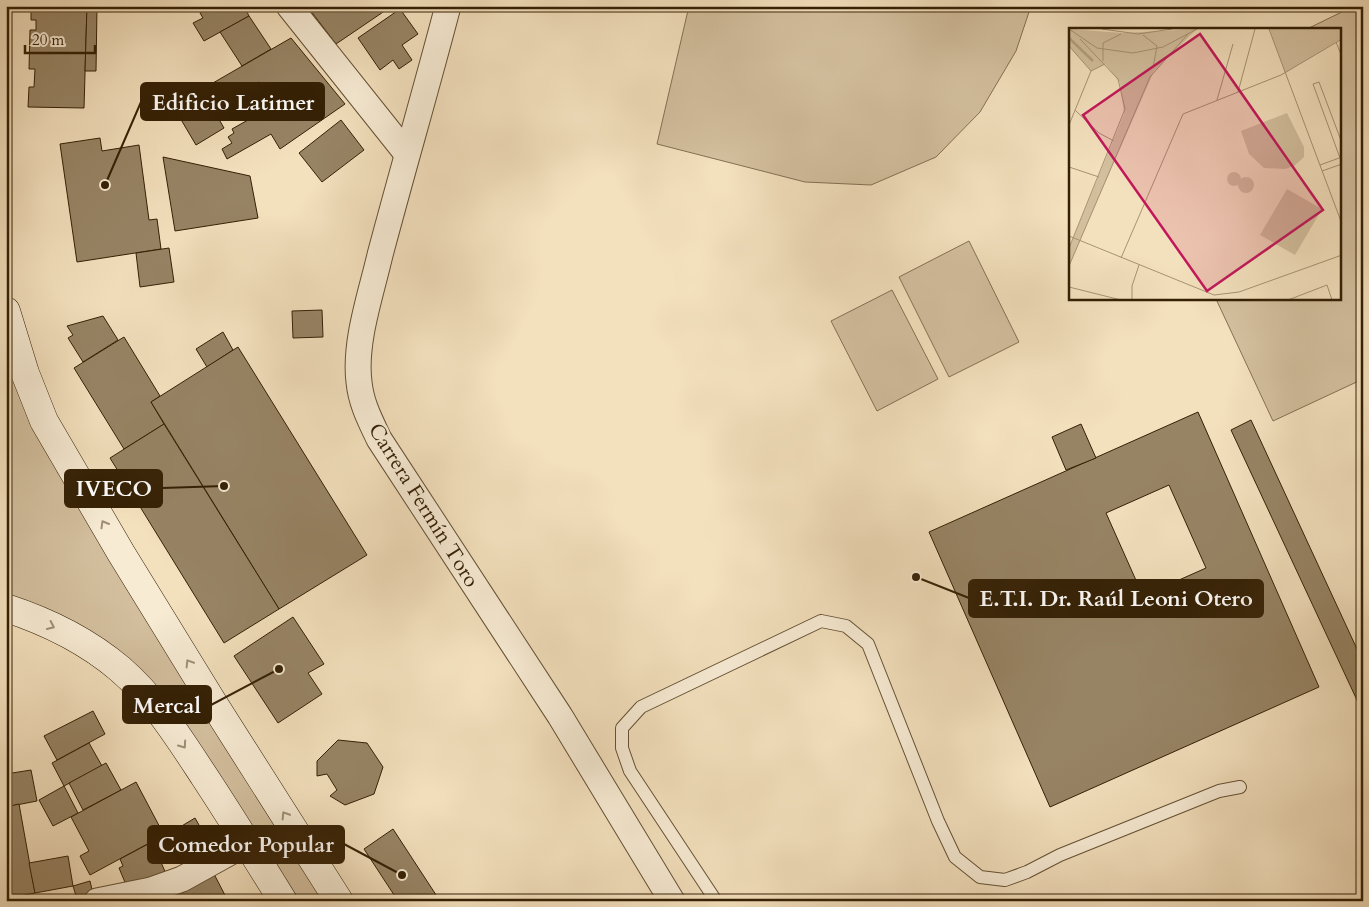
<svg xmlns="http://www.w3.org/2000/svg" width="1369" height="907" viewBox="0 0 1369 907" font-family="Cardo,serif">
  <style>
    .green { fill: #d3bf9e; stroke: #847052 }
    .building { fill: #978465; stroke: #342005; fill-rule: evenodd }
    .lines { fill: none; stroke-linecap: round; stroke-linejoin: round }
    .lane-casing { stroke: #645033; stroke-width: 14 }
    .street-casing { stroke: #645033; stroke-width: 27 }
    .secondary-casing { stroke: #342005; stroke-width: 29 }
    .lane { stroke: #f7ebd4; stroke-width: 12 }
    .street { stroke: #f7ebd4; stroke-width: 25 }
    .secondary { stroke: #f7ebd4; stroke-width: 28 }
    .oneway { stroke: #9f9077 }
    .labels { text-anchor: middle; stroke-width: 5; stroke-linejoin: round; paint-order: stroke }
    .street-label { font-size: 21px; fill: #342005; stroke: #f7ebd4 }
    .inset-river { fill: none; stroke: #b29f7e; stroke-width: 2.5 }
    .inset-road { fill: none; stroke: #a79373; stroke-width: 1 }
    .view { fill: #c2185b; fill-opacity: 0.15; stroke: #c2185b; stroke-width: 2.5 }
    .inset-edge { fill: none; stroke: #342005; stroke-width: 2.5 }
    .leader { fill: none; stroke: #342005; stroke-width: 2 }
    .callout-dot { fill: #342005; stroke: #f7ebd4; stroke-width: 2 }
    .callout { fill: #342005; stroke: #342005; stroke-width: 2 }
    .callout-label { font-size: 22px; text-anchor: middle; font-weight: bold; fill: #fff }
  </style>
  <rect width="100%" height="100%" fill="#f3e0bd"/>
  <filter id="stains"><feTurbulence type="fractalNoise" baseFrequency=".004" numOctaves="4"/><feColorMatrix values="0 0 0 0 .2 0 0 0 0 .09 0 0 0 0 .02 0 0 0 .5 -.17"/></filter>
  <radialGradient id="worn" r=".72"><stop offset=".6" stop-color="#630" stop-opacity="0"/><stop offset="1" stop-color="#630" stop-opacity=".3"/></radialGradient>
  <g class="green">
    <polygon points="689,6 1031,6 1016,51 980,112 936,157 871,185 805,182 657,144"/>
    <polygon points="1354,6 1361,6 1363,9 1363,379 1273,421 1216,299 1340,299 1340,29 1307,29"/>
    <polygon points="969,241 1019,342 949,377 899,277"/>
    <polygon points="892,290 938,379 877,411 831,321"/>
    <polygon points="6,311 25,373 339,901 283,901 156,707 6,608"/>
  </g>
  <g class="building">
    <polygon points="31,6 87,6 84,108 28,107 29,87 34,87 35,69 29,69 30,30 36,30 36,20 31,20"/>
    <polygon points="87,6 97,6 96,71 85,71"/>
    <polygon points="211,6 244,6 249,16 204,41 193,23 203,18 200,13"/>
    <polygon points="307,6 392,6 336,44"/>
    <polygon points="400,9 418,34 402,45 412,60 399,69 393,60 380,70 358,38"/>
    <polygon points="249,16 271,49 242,66 220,32"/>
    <polygon points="291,38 345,104 280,149 271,134 227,159 222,149 232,143 228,137 234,133 232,129 271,107 259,82 213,109 224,128 196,145 173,106"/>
    <polygon points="341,120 364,150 322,182 299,153"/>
    <polygon points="100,138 102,151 139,145 149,220 157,219 161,249 77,262 60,144"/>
    <polygon points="163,157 250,176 258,218 175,231"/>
    <polygon points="169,248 174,282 140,287 136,253"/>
    <polygon points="322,310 323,337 293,338 292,311"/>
    <polygon points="103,316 118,340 83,362 68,338 73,335 67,326"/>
    <polygon points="223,332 233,350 207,367 196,349"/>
    <polygon points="124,337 160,396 151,402 164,424 124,449 74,368"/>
    <polygon points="238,347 367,555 279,609 151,402"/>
    <path d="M 1198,412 L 1319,687 L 1050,807 L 929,532 ZM 1169,485 L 1206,568 L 1143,596 L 1106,513 Z"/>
    <polygon points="1251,420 1363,662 1363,713 1231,430"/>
    <polygon points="164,424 279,609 224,643 110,458"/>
    <polygon points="1081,424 1096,458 1066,470 1052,437"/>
    <polygon points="293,617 324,664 308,673 322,694 278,723 234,656"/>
    <polygon points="93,711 105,734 57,760 44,736"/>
    <polygon points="338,740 367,743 383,767 374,794 345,805 330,796 337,790 327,774 317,776 317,761"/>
    <polygon points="89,743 102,766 64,786 52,763"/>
    <polygon points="106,763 121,790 83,810 69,783"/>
    <polygon points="31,770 37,801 6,807 6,774"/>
    <polygon points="136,782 164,835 90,875 80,856 89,851 71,817"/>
    <polygon points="64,786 78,813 53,826 39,800"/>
    <polygon points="19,804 35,893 6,899 6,807"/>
    <polygon points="195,818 211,846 191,858 175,830"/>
    <polygon points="393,829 440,901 398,901 364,849"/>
    <polygon points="152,842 167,876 127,887 119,868 123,866 120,859"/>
    <polygon points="68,856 73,886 35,893 29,863"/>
    <polygon points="214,874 228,901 180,901 176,892"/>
    <polygon points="90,881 93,894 77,899 73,886"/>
    <polygon points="176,892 180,901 159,901"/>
  </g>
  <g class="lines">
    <g class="lane-casing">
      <polyline id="lane" points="716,901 630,771 622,748 622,728 641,707 821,621 846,626 868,644 938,821 955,857 980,877 1005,880 1027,872 1060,855 1219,791 1240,787"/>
    </g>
    <g class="street-casing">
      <g id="street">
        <polyline points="289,6 407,154"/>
        <path d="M 448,6 C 426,90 402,172 380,255 C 371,294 354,342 359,382 C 361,403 370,420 379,439 L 560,716 L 672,901"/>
        <polyline points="97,901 151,890 182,879 247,843"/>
      </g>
    </g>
    <g class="secondary-casing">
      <g id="secondary">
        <polyline points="6,311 25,373 44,421 121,553 212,701 339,901"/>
        <path d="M 6,608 C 46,621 87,641 120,669 C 154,698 179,738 204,776 C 231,817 257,859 283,901"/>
      </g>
    </g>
    <use href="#lane" class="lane"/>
    <use href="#street" class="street"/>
    <use href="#secondary" class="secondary"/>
  </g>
  <defs><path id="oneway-chevron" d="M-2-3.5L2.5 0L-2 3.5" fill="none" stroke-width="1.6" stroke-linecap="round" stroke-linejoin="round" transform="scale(1.25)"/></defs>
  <g class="oneway">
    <use href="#oneway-chevron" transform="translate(104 524) rotate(-120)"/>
    <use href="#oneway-chevron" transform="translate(51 626) rotate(25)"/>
    <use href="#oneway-chevron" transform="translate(189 663) rotate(-122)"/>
    <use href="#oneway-chevron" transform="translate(183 745) rotate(55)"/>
    <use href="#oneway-chevron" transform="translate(285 815) rotate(-122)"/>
  </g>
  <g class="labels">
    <g class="street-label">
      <text transform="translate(424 505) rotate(58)" y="7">Carrera Fermín Toro</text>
    </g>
  </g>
  <g transform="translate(1069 28)">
    <rect width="272" height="272" fill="#f3e0bd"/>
    <path d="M 0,1 L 53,5 L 128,1 L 85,43 L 0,238 L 0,220 L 55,86 L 51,55 L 36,36 L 22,43 L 0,18 ZM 200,1 L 272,1 L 272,11 L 216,45 ZM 218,85 L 235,119 L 235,129 L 225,138 L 216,141 L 195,140 L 180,126 L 172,103 ZM158 151a7 7 0 1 1 14 0a7 7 0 1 1-14 0ZM169 157a8 8 0 1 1 16 0a8 8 0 1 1-16 0ZM 218,161 L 253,181 L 226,227 L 191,207 Z" fill="#d3bf9e"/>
    <path class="inset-river" d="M 0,10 L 24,33"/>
    <path class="inset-road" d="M 0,1 L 28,20 L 64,25 L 94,19 L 128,1M 33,1 L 69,6 L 103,1M 200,1 L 273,196M 74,7 L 88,18 L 84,40M 267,14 L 273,29M 0,18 L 22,43M 34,33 L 34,15 L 52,6M 22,43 L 36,36M 169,64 L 186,1M 148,72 L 164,16M 6,82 L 30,105 L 45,113M 0,97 L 22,43M 271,130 L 244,56 L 250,54 L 273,115M 251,137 L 273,129M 0,139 L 30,149M 253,143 L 273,136M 0,208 L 145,267 L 170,264 L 273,227M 0,220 L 56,81 L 49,51 L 11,11M 52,230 L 114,86 L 212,47 L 273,11M 0,238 L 81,49 L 119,6M 0,259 L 52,272M 63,272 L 63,258 L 70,237M 219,272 L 258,257 L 263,272"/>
    <path class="view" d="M 131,6 L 254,182 L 138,263 L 14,87 Z"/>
    <rect width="272" height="272" class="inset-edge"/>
  </g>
  <path class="leader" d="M105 185L141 102M224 486L162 488M916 577L969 598M279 669L211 705M402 875L344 844"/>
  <g class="callout-dot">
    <circle cx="105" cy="185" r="5"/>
    <circle cx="224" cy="486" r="5"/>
    <circle cx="916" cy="577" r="5"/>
    <circle cx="279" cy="669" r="5"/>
    <circle cx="402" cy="875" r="5"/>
  </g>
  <g class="callout">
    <rect x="141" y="83" width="183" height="37" rx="5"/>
    <rect x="65" y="470" width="97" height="37" rx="5"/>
    <rect x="969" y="580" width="294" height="37" rx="5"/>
    <rect x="123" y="686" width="88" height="37" rx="5"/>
    <rect x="148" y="826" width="196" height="37" rx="5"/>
  </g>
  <g class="callout-label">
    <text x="233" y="110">Edificio Latimer</text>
    <text x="114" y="496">IVECO</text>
    <text x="1116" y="606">E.T.I. Dr. Raúl Leoni Otero</text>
    <text x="167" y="713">Mercal</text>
    <text x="246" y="852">Comedor Popular</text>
  </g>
  <rect width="1369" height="907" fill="none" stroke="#f3e0bd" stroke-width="25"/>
  <rect x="8" y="8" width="1354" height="892" fill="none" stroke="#342005" stroke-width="2.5"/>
  <rect x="12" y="12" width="1344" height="882" fill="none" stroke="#342005"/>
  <path d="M25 45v8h70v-8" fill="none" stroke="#342005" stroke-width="2.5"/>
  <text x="32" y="45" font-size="15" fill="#342005" stroke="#f7ebd4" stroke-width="4" paint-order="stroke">20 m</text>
  <rect width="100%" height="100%" filter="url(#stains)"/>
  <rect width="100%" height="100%" fill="url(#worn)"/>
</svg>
